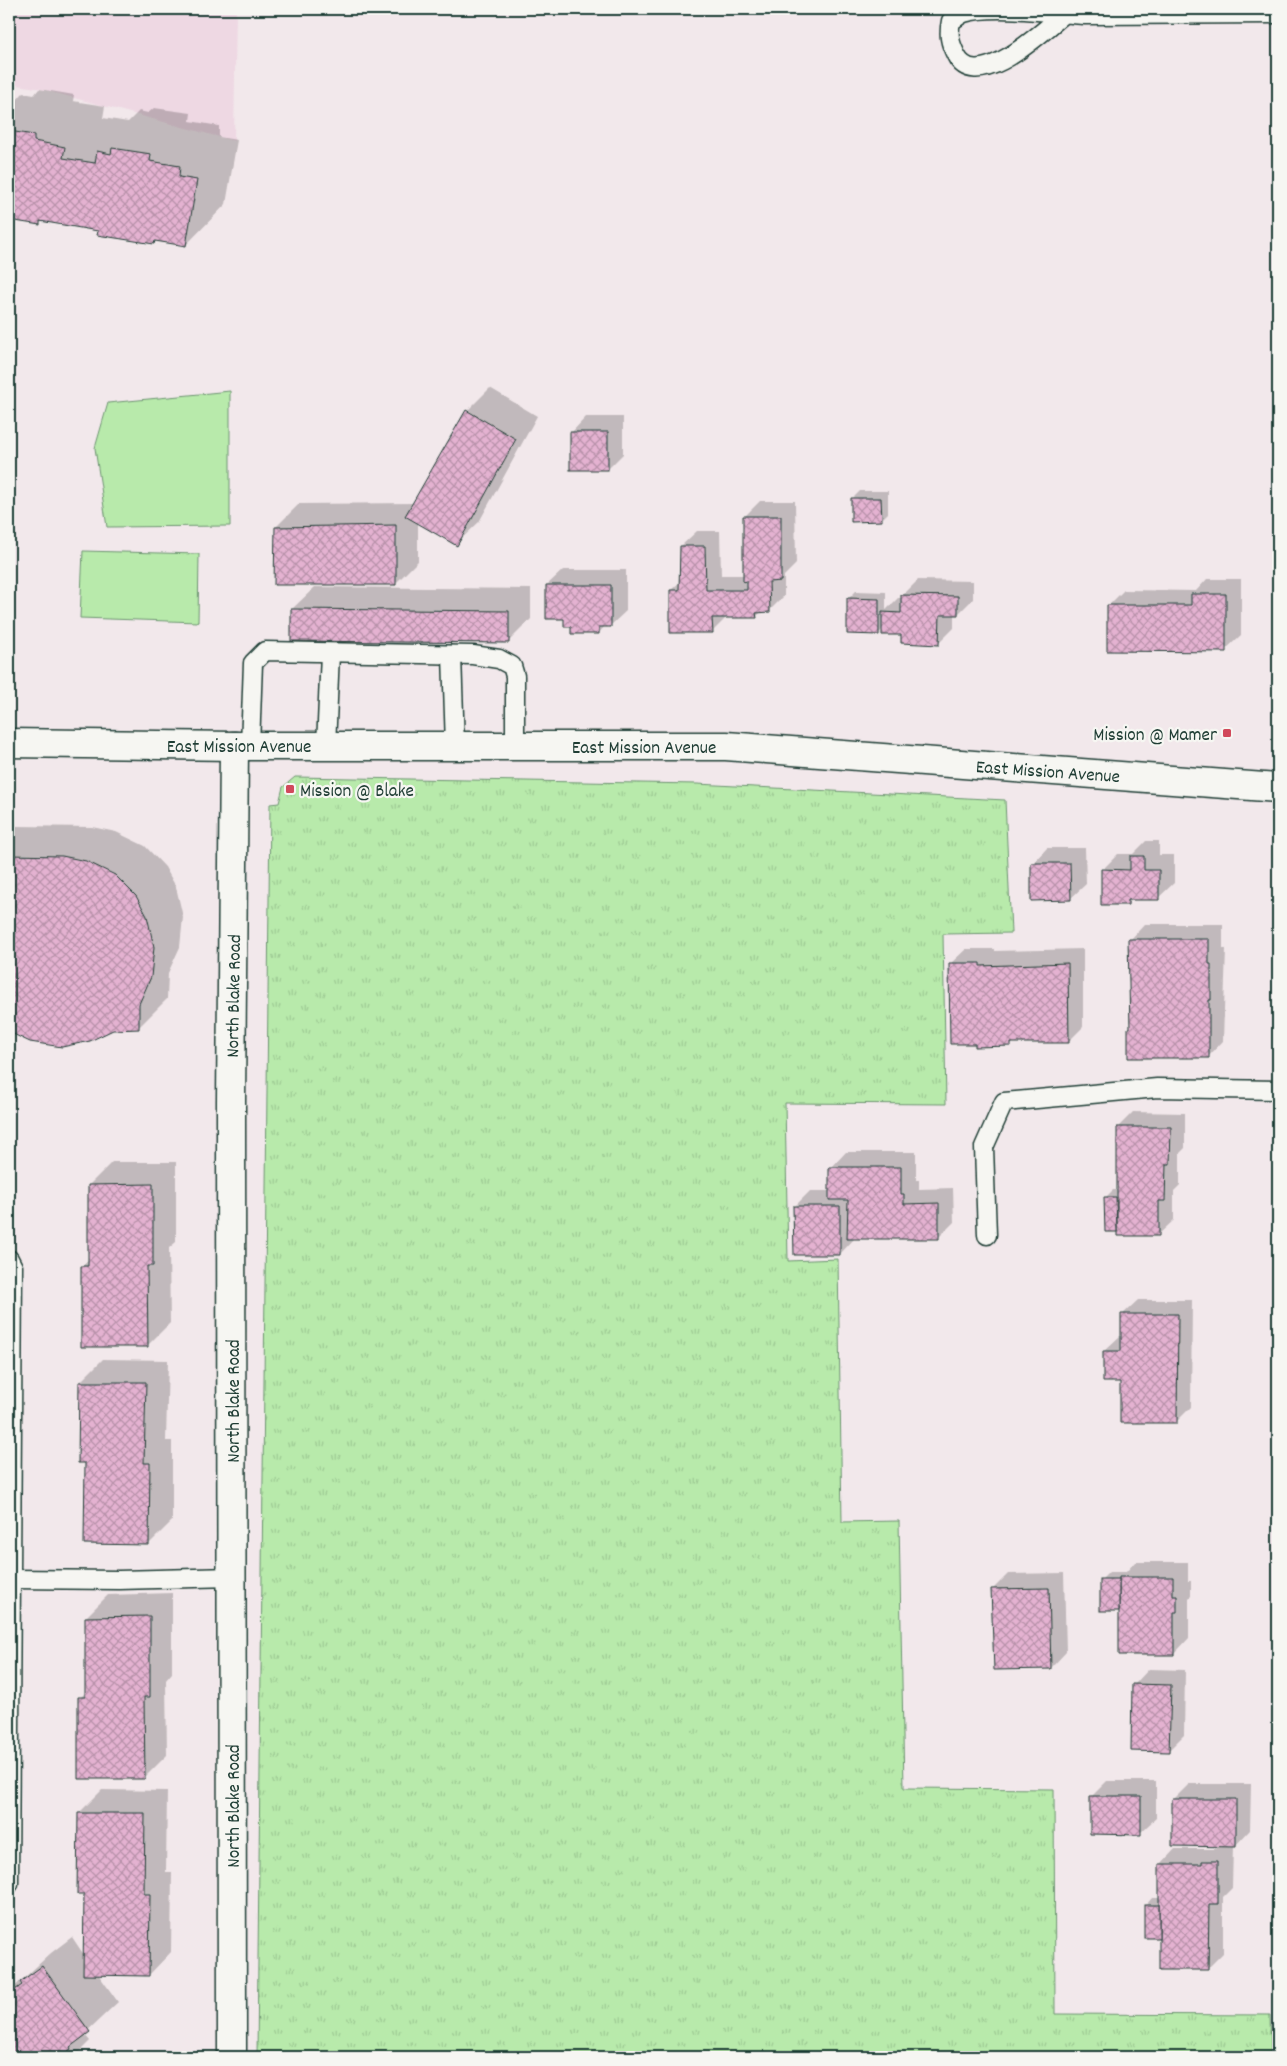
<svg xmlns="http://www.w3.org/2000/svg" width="1287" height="2066" viewBox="0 0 1287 2066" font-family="Dekko,sans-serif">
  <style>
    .built { fill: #eed8e3 }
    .grass { fill: url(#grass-tufts); stroke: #6c9470 }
    .park { fill: #b8eaab; stroke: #6c9470 }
    .shadow { fill: #0003 }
    .building { fill: url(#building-cross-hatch); stroke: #1f3d34 }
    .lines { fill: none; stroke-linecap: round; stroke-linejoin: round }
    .lane-casing { stroke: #1f3d34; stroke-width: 21 }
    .street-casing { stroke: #1f3d34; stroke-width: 31 }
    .secondary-casing { stroke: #1f3d34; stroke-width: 31 }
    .lane { stroke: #f6f6f2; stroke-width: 18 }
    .street { stroke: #f6f6f2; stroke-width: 28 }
    .secondary { stroke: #f6f6f2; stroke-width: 28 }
    .poi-dot { fill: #d1495b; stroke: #f6f6f2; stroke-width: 2 }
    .labels { text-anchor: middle; stroke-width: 4.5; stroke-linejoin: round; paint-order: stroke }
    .poi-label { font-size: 19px; fill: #1f3d34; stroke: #f6f6f2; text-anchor: end }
    .street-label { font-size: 19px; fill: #1f3d34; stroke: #f6f6f2 }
  </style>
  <defs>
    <pattern id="grass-tufts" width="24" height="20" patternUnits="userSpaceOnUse" patternTransform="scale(1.25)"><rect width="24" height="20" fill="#b8eaab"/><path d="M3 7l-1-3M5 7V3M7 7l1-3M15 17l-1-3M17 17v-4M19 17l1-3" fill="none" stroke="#9eca94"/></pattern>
    <pattern id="building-cross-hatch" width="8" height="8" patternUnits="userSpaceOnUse" patternTransform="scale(1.25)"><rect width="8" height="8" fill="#e4b2d1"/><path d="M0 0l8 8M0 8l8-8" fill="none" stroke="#b892aa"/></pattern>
  </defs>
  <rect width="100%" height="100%" fill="#f2e8eb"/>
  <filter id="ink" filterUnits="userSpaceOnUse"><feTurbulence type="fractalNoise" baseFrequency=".02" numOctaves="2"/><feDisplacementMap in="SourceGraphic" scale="10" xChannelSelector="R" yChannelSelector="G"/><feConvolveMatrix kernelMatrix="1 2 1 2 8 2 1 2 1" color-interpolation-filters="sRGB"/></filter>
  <g filter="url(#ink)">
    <polygon class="built" points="9,9 236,9 234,141 37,88 9,84"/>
    <polygon class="grass" points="295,777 697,784 1005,800 1011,933 943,934 946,1104 785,1103 788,1261 838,1259 842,1522 899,1521 904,1788 1054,1789 1055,2014 1270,2015 1271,2057 257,2057 270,804 279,803 283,787"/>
    <g class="park">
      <polygon points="230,391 230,526 107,527 95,448 108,403"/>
      <polygon points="83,551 199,554 198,622 80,618"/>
    </g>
    <g class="shadow">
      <polygon points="39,89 74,95 73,101 105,106 103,118 128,122 139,111 148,113 154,108 191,113 190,121 219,126 219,137 237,140 226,204 186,245 157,240 154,243 99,230 43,221 39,224 9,219 9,101 15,102 23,93 34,95"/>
      <polygon points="490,388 537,416 479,522 456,544 418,522 418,561 395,584 276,527 299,504 414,503 467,411"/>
      <polygon points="586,417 623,417 623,454 608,469 571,433"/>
      <polygon points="860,491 888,491 888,513 881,520 852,499"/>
      <polygon points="760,501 795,501 796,564 784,576 784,596 769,611 761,612 756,617 728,616 712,632 671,590 681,581 681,546 697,531 720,531 721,575 745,575 745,516"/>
      <polygon points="563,570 626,570 626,611 610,626 605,626 599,633 572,626 547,585"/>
      <polygon points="1207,579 1241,579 1241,635 1225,650 1109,605 1124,590 1196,591"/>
      <polygon points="918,580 973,581 973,599 958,614 954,614 954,628 939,643 883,629 878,634 849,598 856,591 886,592 886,610 898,598 903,598 903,595"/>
      <polygon points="315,587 531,589 531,619 508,642 292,609"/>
      <polygon points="16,826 92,827 116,832 145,846 165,867 176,887 183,917 180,947 168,973 167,999 138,1028 113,1029 30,1040 9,1031 9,833"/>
      <polygon points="1146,841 1159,841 1159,855 1174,855 1174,883 1158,898 1133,898 1128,904 1103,869 1118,854 1133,854"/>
      <polygon points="1047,848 1085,848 1086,884 1070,899 1032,864"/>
      <polygon points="1145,924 1223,924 1223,949 1226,949 1223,1041 1208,1057 1129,1028 1132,1026 1130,940"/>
      <polygon points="966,949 995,949 995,951 1083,949 1083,1027 1068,1042 1014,1042 1011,1045 950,964"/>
      <polygon points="1133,1112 1185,1113 1185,1148 1180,1153 1180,1185 1174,1191 1174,1220 1158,1235 1106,1230 1105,1198 1113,1190 1118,1190 1118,1127"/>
      <polygon points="846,1152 916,1152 916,1180 919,1180 919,1189 953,1188 954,1222 939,1237 855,1238 840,1254 795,1206 810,1191 831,1191 831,1168"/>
      <polygon points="112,1162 176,1162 176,1242 169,1248 170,1323 147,1346 82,1266 89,1260 89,1185"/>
      <polygon points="1138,1300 1192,1300 1191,1407 1176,1422 1121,1381 1104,1351 1120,1336 1122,1336 1122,1315"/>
      <polygon points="103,1359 168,1360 166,1441 172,1441 172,1521 149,1544 86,1461 80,1382"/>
      <polygon points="1135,1562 1188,1562 1188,1581 1191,1581 1191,1596 1189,1598 1189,1638 1174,1654 1120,1610 1101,1580 1109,1572 1126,1572"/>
      <polygon points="1064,1573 1066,1652 1051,1668 993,1589 1008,1574"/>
      <polygon points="172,1593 172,1673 166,1680 167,1755 144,1778 80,1698 86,1692 86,1617 108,1595"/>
      <polygon points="1149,1669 1185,1670 1184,1735 1169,1750 1134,1685"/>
      <polygon points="1107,1781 1156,1781 1156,1818 1140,1833 1092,1796"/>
      <polygon points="1189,1784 1251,1784 1250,1830 1235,1846 1233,1845 1232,1888 1223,1897 1223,1953 1208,1968 1160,1937 1145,1906 1152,1898 1160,1898 1160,1865 1175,1849 1215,1849 1219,1845 1173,1800"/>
      <polygon points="102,1790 167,1791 166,1872 172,1872 171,1952 149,1975 98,1974 118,2002 84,2034 90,2041 74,2057 9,2057 9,1992 51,1953 72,1937 84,1955 85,1892 79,1813"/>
    </g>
    <g class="building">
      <polygon points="9,131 34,135 34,141 65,147 63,158 95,163 97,151 111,154 112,148 151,154 150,161 180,166 179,177 197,180 186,246 155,241 154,244 97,235 98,231 40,221 40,225 9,220"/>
      <polygon points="466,410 516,439 457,546 405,516"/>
      <rect x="570" y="432" width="38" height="38"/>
      <polygon points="851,498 881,498 882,521 851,522"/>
      <polygon points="743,516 781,516 781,581 769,582 770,612 756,613 757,618 712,618 713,633 670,633 670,590 679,590 680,546 705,546 706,590 747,590 747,581 743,582"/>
      <polygon points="396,525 396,585 274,585 275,527"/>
      <polygon points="546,585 611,585 611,627 599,627 599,634 571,634 571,627 564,627 564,619 546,619"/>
      <polygon points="1191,594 1226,594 1226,652 1107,651 1107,605 1191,605"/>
      <polygon points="901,595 958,596 958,615 940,615 939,645 901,643 901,635 882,635 882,612 901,613"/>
      <polygon points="847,598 879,599 879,635 847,634"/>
      <polygon points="291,609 509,611 509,643 291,641"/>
      <polygon points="9,855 62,856 86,861 115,875 136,896 147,916 154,947 151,977 139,1004 139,1029 113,1030 90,1041 62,1047 30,1042 9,1032"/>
      <polygon points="1130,856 1144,856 1144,870 1159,870 1159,900 1128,900 1128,905 1101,905 1101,869 1130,870"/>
      <polygon points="1031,863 1070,863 1071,900 1031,901"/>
      <polygon points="1128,939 1209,939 1209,964 1211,964 1211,1000 1209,1000 1209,1058 1128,1058 1128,1028 1130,1028"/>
      <polygon points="949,963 980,963 980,966 1068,963 1069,1043 1011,1043 1011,1046 975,1047 975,1044 950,1044"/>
      <polygon points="1117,1127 1171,1127 1170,1164 1166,1164 1165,1201 1159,1201 1159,1236 1117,1236"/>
      <polygon points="829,1167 901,1167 901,1194 904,1194 904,1204 939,1203 939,1239 847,1239 848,1200 829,1200"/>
      <polygon points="153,1184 153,1266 147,1266 148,1347 81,1347 81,1266 88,1266 88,1185"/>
      <polygon points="1104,1197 1116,1197 1117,1232 1105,1232"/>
      <polygon points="793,1206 840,1206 840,1255 794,1255"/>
      <polygon points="1121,1314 1178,1314 1177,1423 1120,1423 1120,1382 1103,1382 1103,1351 1121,1351"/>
      <polygon points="79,1382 146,1382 144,1463 150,1463 149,1545 84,1544 85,1463 78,1463"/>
      <polygon points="1119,1577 1173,1577 1173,1596 1177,1596 1177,1612 1174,1612 1174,1655 1119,1655"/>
      <rect x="1100" y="1579" width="19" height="32"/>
      <polygon points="1049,1588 1051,1669 994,1670 991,1589"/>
      <polygon points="150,1616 150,1697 144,1697 145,1779 78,1779 78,1697 85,1697 85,1617"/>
      <polygon points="1132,1684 1171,1685 1169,1752 1131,1751"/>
      <polygon points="1090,1796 1141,1796 1141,1835 1090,1834"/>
      <polygon points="1172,1799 1236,1799 1236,1847 1172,1846"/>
      <polygon points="78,1813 145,1813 144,1894 150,1894 149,1976 83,1975 84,1894 77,1894"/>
      <polygon points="1202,1861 1218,1861 1218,1904 1209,1904 1208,1970 1159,1970 1159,1864 1202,1864"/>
      <rect x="1144" y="1905" width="15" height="33"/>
      <polygon points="42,1966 90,2032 70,2047 71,2049 60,2057 9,2057 9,1994 22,1985 20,1982"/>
    </g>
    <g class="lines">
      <g class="lane-casing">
        <g id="lane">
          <path d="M 1065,13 C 1045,29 976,97 956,55 C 950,43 948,35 951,21 C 955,19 959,15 964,13 C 993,4 1052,13 1085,15 L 1278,14"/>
          <polyline points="452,655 455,746"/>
          <polyline points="250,746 253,663 265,651 473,655 499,659 512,666 515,676 515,746"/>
          <polyline points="326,746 330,653"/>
          <polyline points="987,1235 984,1147 1004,1102 1157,1088 1278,1090"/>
          <polyline points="9,1259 13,1267 9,1884"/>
          <polyline points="11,1579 119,1580 232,1577"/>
        </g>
      </g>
      <g class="street-casing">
        <polyline id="street" points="232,2057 231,1102 234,746"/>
      </g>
      <g class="secondary-casing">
        <polyline id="secondary" points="9,743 234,746 726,746 1278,788"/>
      </g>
      <use href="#lane" class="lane"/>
      <use href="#street" class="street"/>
      <use href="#secondary" class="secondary"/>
    </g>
  </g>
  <g class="poi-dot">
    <rect x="1222" y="728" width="10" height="10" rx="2.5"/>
    <rect x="285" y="784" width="10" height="10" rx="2.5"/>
  </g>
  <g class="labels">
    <g class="poi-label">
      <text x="1217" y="740">Mission @ Mamer</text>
      <text x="300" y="796" text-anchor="start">Mission @ Blake</text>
    </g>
    <g class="street-label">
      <text x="239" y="752">East Mission Avenue</text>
      <text x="644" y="753">East Mission Avenue</text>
      <text transform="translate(1048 770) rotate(4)" y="7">East Mission Avenue</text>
      <text transform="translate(232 996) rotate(-89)" y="7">North Blake Road</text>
      <text transform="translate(232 1401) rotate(-90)" y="7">North Blake Road</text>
      <text transform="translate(232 1806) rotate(-90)" y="7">North Blake Road</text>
    </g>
  </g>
  <rect width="1287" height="2066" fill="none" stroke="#f6f6f2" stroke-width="30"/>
  <rect x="15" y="15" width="1257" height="2036" fill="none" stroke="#1f3d34" stroke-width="2" filter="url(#ink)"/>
</svg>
